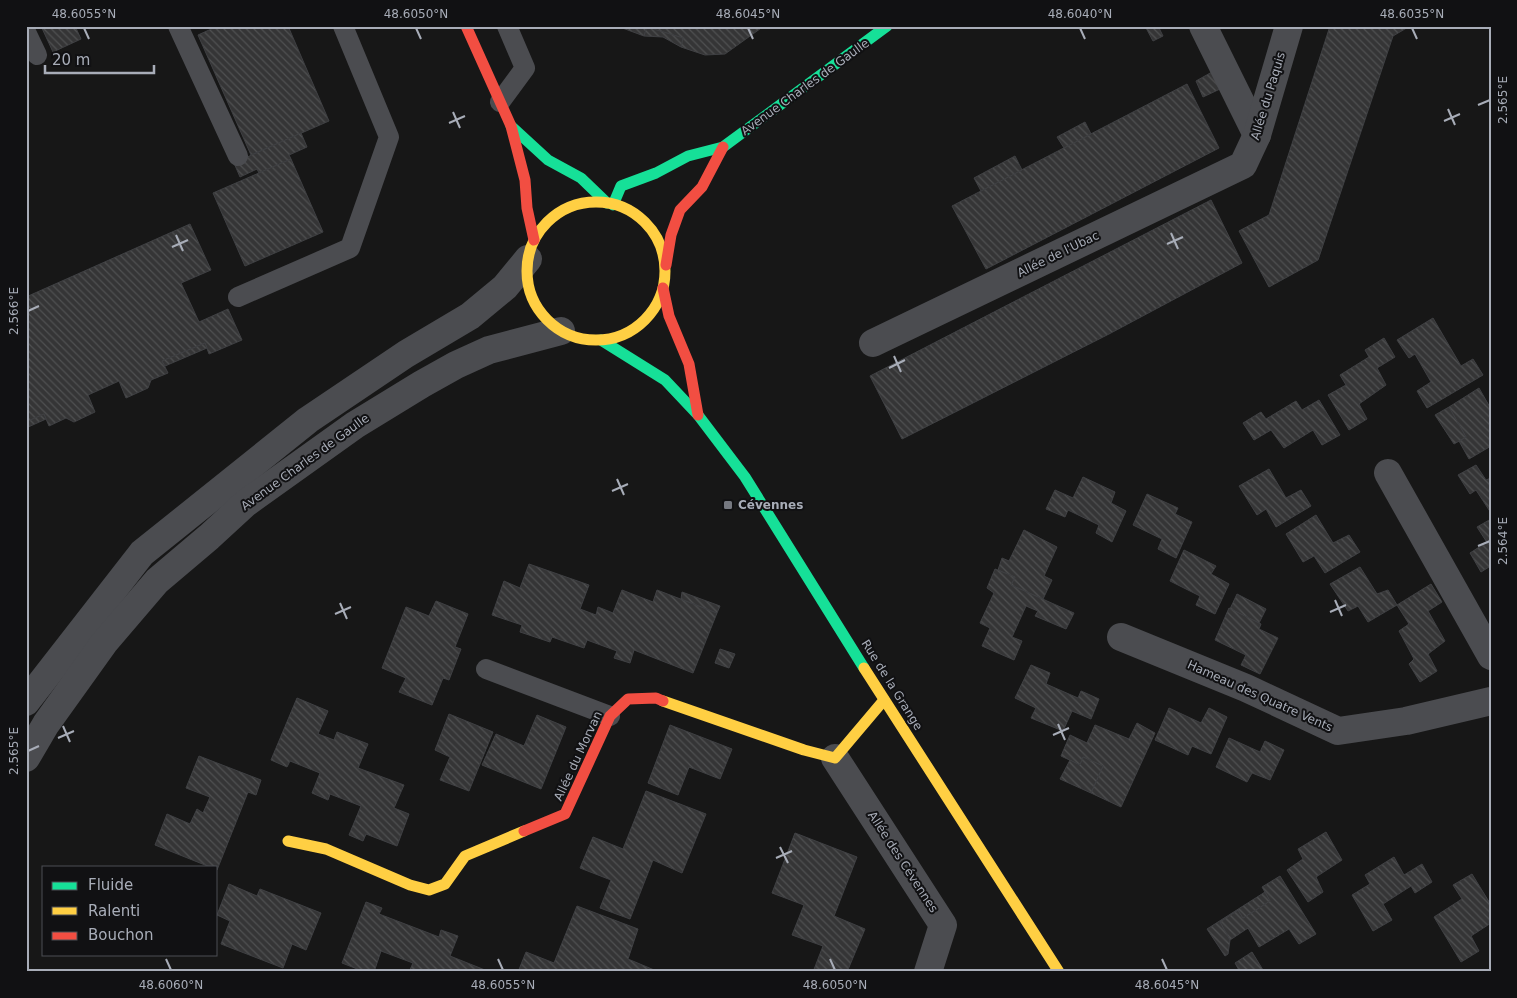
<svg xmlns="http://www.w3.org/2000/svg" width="1517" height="998" viewBox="0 0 1517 998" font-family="'DejaVu Sans',sans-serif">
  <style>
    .building { fill: url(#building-back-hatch); stroke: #3f4043 }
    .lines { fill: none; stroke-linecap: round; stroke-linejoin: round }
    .lane { stroke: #4b4c50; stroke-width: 20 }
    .street { stroke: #4b4c50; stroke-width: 28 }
    .fast { stroke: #16e098; stroke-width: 11 }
    .slow { stroke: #ffcf43; stroke-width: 11 }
    .jam { stroke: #f24e42; stroke-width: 11 }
    .ticks { fill: none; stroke: #a8adb8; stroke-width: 2 }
    .poi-dot { fill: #757880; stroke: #111113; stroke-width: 2 }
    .labels { text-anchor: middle; stroke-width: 4; stroke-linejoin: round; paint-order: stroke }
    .street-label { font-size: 12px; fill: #a8adb8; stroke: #111113 }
    .poi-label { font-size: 12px; font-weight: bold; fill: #a8adb8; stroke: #111113; text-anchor: start }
    .neatline { fill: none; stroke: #a8adb8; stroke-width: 2 }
    .ticks-label { font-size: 12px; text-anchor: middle; fill: #a8adb8 }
  </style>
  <defs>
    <pattern id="building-back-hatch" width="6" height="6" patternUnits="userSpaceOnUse" patternTransform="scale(1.25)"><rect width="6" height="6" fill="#353536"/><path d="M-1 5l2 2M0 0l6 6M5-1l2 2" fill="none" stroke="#4f5051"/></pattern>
  </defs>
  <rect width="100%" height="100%" fill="#171717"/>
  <g class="building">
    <polygon points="41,26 75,26 81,39 53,52"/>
    <polygon points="218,26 288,26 329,121 251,155 198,35"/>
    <polygon points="617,26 764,26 725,54 705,55 681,47 683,38 647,27 644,36"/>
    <polygon points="1145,26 1158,26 1163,36 1153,41"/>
    <polygon points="1330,26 1410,26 1393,36 1318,260 1269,287 1239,231 1269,215"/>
    <polygon points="647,27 683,38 681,47 663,37 644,36"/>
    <polygon points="1212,72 1220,89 1203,97 1196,81"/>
    <polygon points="1187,84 1219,148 986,269 952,206"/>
    <polygon points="1085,122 1091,134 1064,148 1057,137"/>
    <polygon points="301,133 307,147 289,155 291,159 259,173 257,169 240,177 234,163"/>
    <polygon points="1015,156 1022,170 981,191 974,178"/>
    <polygon points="291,159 323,232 245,266 213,193"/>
    <polygon points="1211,200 1242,263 1109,334 902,439 870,376"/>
    <polygon points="190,224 211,270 181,283 199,322 228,309 242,340 209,354 205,343 162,361 168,373 151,380 148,388 126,398 119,381 88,395 95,412 74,422 66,418 49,426 44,414 26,422 26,297"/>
    <polygon points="1433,318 1461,366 1473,359 1483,375 1427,408 1417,391 1431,382 1415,354 1409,358 1397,340"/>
    <polygon points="1384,338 1395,357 1377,368 1386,385 1359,404 1367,419 1349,430 1328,395 1346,385 1340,375 1369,357 1365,350"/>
    <polygon points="205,343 207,348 165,366 162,361"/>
    <polygon points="1479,388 1491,409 1491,425 1489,426 1491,429 1491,446 1469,459 1459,441 1466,437 1449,407"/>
    <polygon points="1319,400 1340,435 1322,445 1313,430 1284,448 1271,430 1254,440 1243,423 1261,412 1266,419 1296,401 1302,410"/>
    <polygon points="1449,407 1466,437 1454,444 1435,415"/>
    <polygon points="44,414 46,419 26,428 26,422"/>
    <polygon points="1476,465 1486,480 1491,478 1491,513 1476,490 1470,494 1458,475"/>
    <polygon points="1269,469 1286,498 1301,490 1311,506 1276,527 1266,509 1257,515 1239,486"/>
    <polygon points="1083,477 1115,492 1111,503 1126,511 1112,542 1096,533 1099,525 1068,510 1065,517 1046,509 1055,490 1073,498"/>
    <polygon points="1147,494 1178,508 1175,514 1192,522 1176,558 1158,549 1162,539 1133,525"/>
    <polygon points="1316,515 1333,543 1349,535 1360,552 1325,573 1314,556 1303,562 1286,534"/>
    <polygon points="1491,519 1491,542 1488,544 1477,527"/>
    <polygon points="1024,530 1057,547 1044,576 1052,580 1043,599 1011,585 1015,577 998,570 1002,558 1009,561"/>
    <polygon points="1487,542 1488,544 1491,542 1491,569 1489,567 1481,572 1470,553"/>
    <polygon points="1184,550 1216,566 1211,574 1229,584 1215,614 1196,605 1200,596 1170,581"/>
    <polygon points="529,564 589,585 580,609 596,615 598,607 613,613 622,590 653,602 657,590 717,613 693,673 634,650 630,663 614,658 617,651 587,640 584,648 552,637 550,642 520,632 522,625 492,615 504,581 520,588"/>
    <polygon points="1360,567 1377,594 1388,590 1397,605 1368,622 1358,606 1348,611 1330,584"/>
    <polygon points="995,569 1015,577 1011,585 1074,613 1066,629 1035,616 1038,611 1026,606 1012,637 1022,641 1014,660 982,646 990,628 980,623 994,593 987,588"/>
    <polygon points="1431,584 1442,602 1428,611 1445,641 1428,654 1437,671 1420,682 1409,664 1414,659 1399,631 1409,624 1397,605"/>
    <polygon points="682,592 720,606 717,613 681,599"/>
    <polygon points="1237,594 1266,609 1259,623 1230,609"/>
    <polygon points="436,601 468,614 455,647 461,649 449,680 443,678 432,705 399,692 406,678 382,668 406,607 429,616"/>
    <polygon points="1229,608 1261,624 1259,629 1278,638 1260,674 1241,665 1246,655 1215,640"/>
    <polygon points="720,649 735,654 729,668 715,663"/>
    <polygon points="1031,665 1050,673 1046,684 1078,698 1081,691 1099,699 1091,719 1072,711 1063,731 1031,718 1036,708 1015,698"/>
    <polygon points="297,698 328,711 318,734 334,740 337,732 368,744 358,768 404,785 394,808 409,814 397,846 366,834 363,841 349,835 361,806 330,794 328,800 312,793 320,773 290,761 287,767 271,760"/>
    <polygon points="1169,708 1201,723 1209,708 1227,717 1211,754 1192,746 1188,755 1155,740"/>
    <polygon points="449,714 493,732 469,791 440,780 450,757 435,750"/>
    <polygon points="537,715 566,727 541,789 482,765 496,734 524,746"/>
    <polygon points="1137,723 1155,733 1121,807 1091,793 1103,766 1083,757 1080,765 1061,756 1070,735 1087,743 1095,725 1129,739"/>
    <polygon points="670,725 732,749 720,779 689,767 678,795 648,783"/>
    <polygon points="1229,738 1260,752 1265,741 1284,750 1270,780 1252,773 1247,782 1216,767"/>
    <polygon points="199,756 261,780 256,795 248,792 217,870 216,867 210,867 155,845 167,814 190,824 197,809 203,813 210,797 186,788"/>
    <polygon points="1083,757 1103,766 1091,793 1060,779 1070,760 1080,765"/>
    <polygon points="646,791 706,814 682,873 653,860 630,919 600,908 611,880 580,868 593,837 623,849"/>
    <polygon points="1326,832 1342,860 1316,877 1323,892 1308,902 1287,870 1303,859 1298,849"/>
    <polygon points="795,833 857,857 834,916 865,929 847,972 813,972 823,946 792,935 804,905 772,893"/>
    <polygon points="1394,857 1404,875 1422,864 1432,882 1415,893 1411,886 1383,904 1392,920 1373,931 1352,895 1370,884 1365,875"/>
    <polygon points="1472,874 1491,905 1491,923 1471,936 1479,951 1461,962 1434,917 1462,899 1453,885"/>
    <polygon points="1280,876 1316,934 1299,944 1289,929 1259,947 1248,928 1230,940 1220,922 1238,910 1243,918 1270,901 1262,887"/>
    <polygon points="229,884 257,896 260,889 321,913 306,950 292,944 283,968 221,944 230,921 217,915"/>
    <polygon points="1265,892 1270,901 1243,918 1238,910 1220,922 1230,940 1228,954 1225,956 1207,929"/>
    <polygon points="366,902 382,908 379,914 439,937 441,930 458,936 450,956 490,972 409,972 413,963 381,951 374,972 365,972 342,963"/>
    <polygon points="577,906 638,929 628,959 659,972 518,972 526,952 554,963"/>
    <polygon points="1252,952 1263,970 1260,972 1240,972 1235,963"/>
  </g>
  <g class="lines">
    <g class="lane">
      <polyline points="178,26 238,156"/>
      <polyline points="26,32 37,55"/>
      <polyline points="500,102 525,68 507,26"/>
      <polyline points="238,297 350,248 389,137 343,26"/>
      <polyline points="486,669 610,716"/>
    </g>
    <g class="street">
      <polyline points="1203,26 1257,135"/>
      <polyline points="873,343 1243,165 1257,135 1289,26"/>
      <polyline points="1388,473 1491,656"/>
      <polyline points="1121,637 1246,688 1338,731 1406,721 1491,701"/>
      <polyline points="26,702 142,553 308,420 406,354 470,316 505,287 528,259"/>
      <polyline points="26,758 46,724 104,643 157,581 209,537 246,503 355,425 422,384 456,365 489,350 561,331"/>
      <polyline points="835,758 943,925 928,972"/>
    </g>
    <g class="fast">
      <polyline points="511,126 548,160 581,178 607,203"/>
      <polyline points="613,205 621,186 656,173 688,156 723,147 887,26"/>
      <polyline points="601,340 665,380 698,415 745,477 864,668"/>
    </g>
    <g class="slow">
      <circle cx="596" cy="271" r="69"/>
      <polyline points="864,668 1059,972"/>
      <polyline points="663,701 804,750 835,758 884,700"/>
      <polyline points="288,841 326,849 410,885 429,890 445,884 465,856 524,831"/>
    </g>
    <g class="jam">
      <polyline points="466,26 511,126 525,180 527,208 534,240"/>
      <polyline points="666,265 671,235 680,210 702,187 723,147"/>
      <polyline points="663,288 669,316 689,364 698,415"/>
      <polyline points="524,831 565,814 610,716 628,699 656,698 663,701"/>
    </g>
  </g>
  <path class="ticks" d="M 84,28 L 89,39M 416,28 L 421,39M 748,28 L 753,39M 1080,28 L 1085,39M 1412,28 L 1417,39M 1478,105 L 1490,100M 1448,109 L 1455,125M 453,112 L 460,128M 1444,121 L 1460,114M 449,123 L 465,116M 1171,233 L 1178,249M 176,235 L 183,251M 1167,244 L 1183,237M 172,247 L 188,240M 28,311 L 39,306M 894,356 L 901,372M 889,368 L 905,360M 617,479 L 624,495M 612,491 L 628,484M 1478,546 L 1490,541M 1335,600 L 1342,616M 340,603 L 347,619M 1330,612 L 1346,605M 335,614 L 351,607M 1058,724 L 1065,740M 63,726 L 70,742M 1053,735 L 1069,728M 58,738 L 74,731M 28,751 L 39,746M 780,847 L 788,863M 776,858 L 792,851M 166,959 L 171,970M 498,959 L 503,970M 830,959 L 835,970M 1162,959 L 1167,970"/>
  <rect class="poi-dot" x="723" y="500" width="10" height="10" rx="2.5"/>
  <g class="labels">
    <g class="street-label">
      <text transform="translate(805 87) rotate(-36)" y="4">Avenue Charles de Gaulle</text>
      <text transform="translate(1268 96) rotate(-73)" y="4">Allée du Paquis</text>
      <text transform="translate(1058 254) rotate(-26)" y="4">Allée de l'Ubac</text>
      <text transform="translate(305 462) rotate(-36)" y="4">Avenue Charles de Gaulle</text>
      <text transform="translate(892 685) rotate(58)" y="4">Rue de la Grange</text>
      <text transform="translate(1260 696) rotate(24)" y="4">Hameau des Quatre Vents</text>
      <text transform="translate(578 756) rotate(-65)" y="4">Allée du Morvan</text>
      <text transform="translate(903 862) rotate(57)" y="4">Allée des Cévennes</text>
    </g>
    <g class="poi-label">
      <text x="738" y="509">Cévennes</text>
    </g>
  </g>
  <rect width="1517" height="998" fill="none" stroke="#111113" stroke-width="55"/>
  <rect x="42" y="866" width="175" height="90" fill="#111113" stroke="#4d4f55"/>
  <rect x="52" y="882" width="25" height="8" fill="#16e098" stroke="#4d4f55"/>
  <text x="88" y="890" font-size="15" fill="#a8adb8">Fluide</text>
  <rect x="52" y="907" width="25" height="8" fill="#ffcf43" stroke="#4d4f55"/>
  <text x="88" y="916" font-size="15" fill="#a8adb8">Ralenti</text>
  <rect x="52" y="932" width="25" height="8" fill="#f24e42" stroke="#4d4f55"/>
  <text x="88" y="940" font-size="15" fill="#a8adb8">Bouchon</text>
  <path d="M45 65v8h109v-8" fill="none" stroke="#a8adb8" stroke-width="2.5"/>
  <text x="52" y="65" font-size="15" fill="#a8adb8" stroke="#111113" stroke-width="4" paint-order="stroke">20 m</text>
  <rect x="28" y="28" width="1462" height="942" class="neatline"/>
  <g class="ticks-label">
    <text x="84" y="18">48.6055°N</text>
    <text x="416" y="18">48.6050°N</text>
    <text x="748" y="18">48.6045°N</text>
    <text x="1080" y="18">48.6040°N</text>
    <text x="1412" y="18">48.6035°N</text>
    <text transform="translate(1503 100) rotate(-90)" y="4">2.565°E</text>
    <text transform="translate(14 311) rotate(-90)" y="4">2.566°E</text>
    <text transform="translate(1503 541) rotate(-90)" y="4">2.564°E</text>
    <text transform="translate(14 751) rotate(-90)" y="4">2.565°E</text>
    <text x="171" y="989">48.6060°N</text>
    <text x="503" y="989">48.6055°N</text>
    <text x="835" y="989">48.6050°N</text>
    <text x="1167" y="989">48.6045°N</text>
  </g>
</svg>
